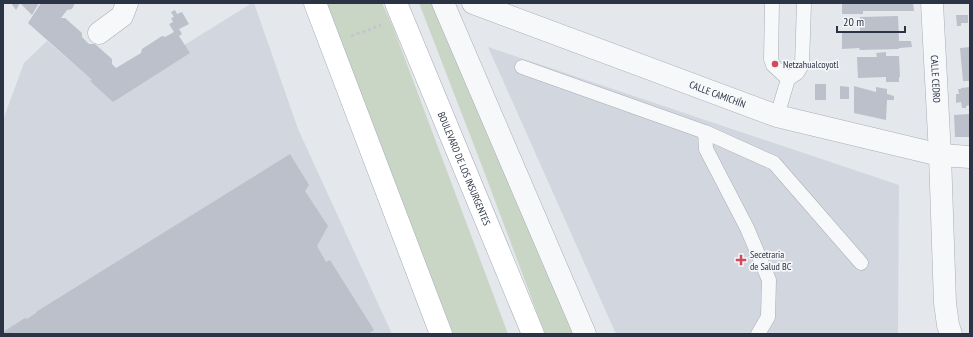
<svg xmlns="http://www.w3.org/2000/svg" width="973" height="337" viewBox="0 0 973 337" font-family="'PT Sans Narrow',sans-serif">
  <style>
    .built { fill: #d2d6de }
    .green { fill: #c9d6c5 }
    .building { fill: #bbc0ca }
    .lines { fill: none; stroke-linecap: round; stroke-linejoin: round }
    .service-casing { stroke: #a9aeb7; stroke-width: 15 }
    .minor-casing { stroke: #a9aeb7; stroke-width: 23 }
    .tertiary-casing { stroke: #a9aeb7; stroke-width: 23 }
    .primary-casing { stroke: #a3abb8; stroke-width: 23 }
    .path { stroke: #c2c5cb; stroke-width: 2.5; stroke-dasharray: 3 3; stroke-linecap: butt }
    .service { stroke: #f7f8fa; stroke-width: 14 }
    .minor { stroke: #f7f8fa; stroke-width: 22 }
    .tertiary { stroke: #f7f8fa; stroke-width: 22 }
    .primary { stroke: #fff; stroke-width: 22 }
    .poi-dot { fill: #d1495b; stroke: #f4f6f9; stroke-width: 1.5 }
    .labels { text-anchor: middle; stroke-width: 3.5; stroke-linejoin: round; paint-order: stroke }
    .poi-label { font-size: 10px; fill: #2b3445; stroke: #f4f6f9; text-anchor: start }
    .street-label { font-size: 10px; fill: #2b3445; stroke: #f4f6f9 }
  </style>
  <rect width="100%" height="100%" fill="#e4e7ec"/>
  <g class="built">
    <polygon points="252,3 254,3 298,129 392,334 3,334 3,120 24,63 47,41 107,93"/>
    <polygon points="488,47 899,185 898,334 616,334"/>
  </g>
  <g class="green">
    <polygon points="323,3 382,3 383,5 393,27 508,334 453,334"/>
    <polygon points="419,3 436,3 573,334 545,334 482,166"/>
  </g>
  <g class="building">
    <polygon points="11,3 39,3 32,15 20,3 16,10"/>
    <polygon points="41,3 75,3 72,9 67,10 61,18 65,18 82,33 82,37 89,44 95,44 112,59 112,64 116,68 141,53 142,49 162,36 165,37 174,32 169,24 173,22 171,18 174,17 171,12 175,10 177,14 182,12 189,24 179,29 182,34 179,36 190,53 113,102 90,81 92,80 28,23"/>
    <polygon points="842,3 913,3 914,11 863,11 863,14 842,14"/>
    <polygon points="956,15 968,15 968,23 961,23 961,26 957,26"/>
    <polygon points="898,16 899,41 911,41 912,47 899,48 899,49 859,50 860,48 842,49 842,32 860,32 860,17"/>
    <polygon points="970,47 970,81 963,81 960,48"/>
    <polygon points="886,52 886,56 899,56 900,77 899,77 899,82 886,82 886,77 858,78 857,57 877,57 876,53"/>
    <rect x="815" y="84" width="11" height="16"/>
    <polygon points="840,86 849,87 849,99 840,99"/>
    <polygon points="854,86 876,92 876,87 887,89 887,94 894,96 894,100 887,100 886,120 854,113"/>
    <polygon points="970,87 970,105 966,106 966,108 962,108 961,102 956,103 956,94 959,94 958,89 961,89 961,88"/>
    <polygon points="970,114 970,137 955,137 954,115"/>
    <polygon points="290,154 309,185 305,191 328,226 317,246 326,262 330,260 374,330 368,334 3,334 3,332 25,318 27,319 36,313 36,312"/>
  </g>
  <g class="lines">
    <g class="service-casing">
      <g id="service">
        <polyline points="772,3 771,59 773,65 788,79"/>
        <polyline points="522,67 705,132 706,149 747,228 769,280 768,317 758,334"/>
        <polyline points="777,116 788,79 797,73 802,65 804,3"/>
        <polyline points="705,132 774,163 861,263"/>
      </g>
    </g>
    <g class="minor-casing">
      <g id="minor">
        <path id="s1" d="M 932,3 L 940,155 L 945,303 L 948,325 L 951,334"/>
        <polyline points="99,33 122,16 127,3"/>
      </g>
    </g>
    <g class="tertiary-casing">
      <g id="tertiary">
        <polyline points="443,3 585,334"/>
        <path id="s2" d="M 473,3 L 777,116 L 940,155 L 970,157"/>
      </g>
    </g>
    <g class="primary-casing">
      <g id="primary">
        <polyline points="315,3 441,334"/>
        <path id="s3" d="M 396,3 L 533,334"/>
      </g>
    </g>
    <polyline class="path" points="351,36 381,25"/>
    <use href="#service" class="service"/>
    <use href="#minor" class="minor"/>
    <use href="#tertiary" class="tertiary"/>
    <use href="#primary" class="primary"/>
  </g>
  <g class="poi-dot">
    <circle cx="775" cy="64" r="4"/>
    <path d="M739 254h4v4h4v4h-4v4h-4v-4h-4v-4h4z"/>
  </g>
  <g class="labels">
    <g class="poi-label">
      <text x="783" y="68">Netzahualcoyotl</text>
      <text x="750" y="258">Secetraria<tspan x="750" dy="12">de Salud BC</tspan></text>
    </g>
    <g class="street-label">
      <text dy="4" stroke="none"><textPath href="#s1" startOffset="76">CALLE CEDRO</textPath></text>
      <text dy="4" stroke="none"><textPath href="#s2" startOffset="261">CALLE CAMICHÍN</textPath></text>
      <text dy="4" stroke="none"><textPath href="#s3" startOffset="179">BOULEVARD DE LOS INSURGENTES</textPath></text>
    </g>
  </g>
  <rect width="973" height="337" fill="none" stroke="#2b3445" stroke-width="8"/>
  <path d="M837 26v6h68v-6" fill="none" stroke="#2b3445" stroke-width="2"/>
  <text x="843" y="26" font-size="12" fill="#2b3445" stroke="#f4f6f9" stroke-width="3" paint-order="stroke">20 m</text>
</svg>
